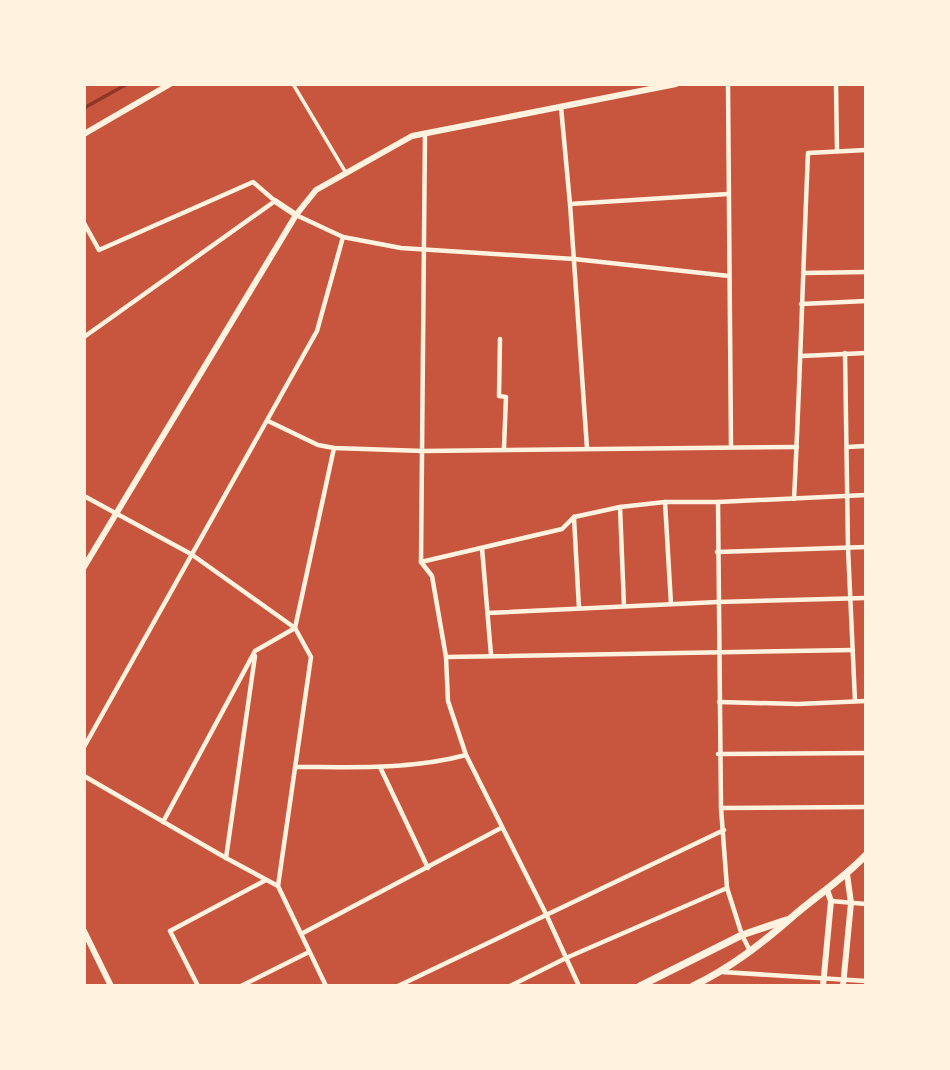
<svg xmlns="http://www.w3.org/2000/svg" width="950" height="1070" viewBox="0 0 950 1070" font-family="'DM Sans',sans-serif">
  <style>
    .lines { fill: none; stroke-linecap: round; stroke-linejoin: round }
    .stream { stroke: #8f3625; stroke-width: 3.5 }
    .pedestrian { stroke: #fff3e0; stroke-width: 3.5 }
    .minor { stroke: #fff3e0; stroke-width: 4.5 }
    .tertiary { stroke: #fff3e0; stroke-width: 6 }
    .secondary { stroke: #fff3e0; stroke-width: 7 }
  </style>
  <rect width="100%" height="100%" fill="#c8553d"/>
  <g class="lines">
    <polyline class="stream" points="84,108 127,84"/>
    <polyline class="pedestrian" points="293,84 346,173"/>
    <g class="minor">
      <polyline points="728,84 731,447"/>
      <polyline points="836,84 837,151"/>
      <polyline points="561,107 570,204 587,448"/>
      <polyline points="425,133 421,562 432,576 446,657 448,701 466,755 546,914 579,986"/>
      <polyline points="570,204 728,194"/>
      <polyline points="296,215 343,237 401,248 574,259 729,276"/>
      <polyline points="84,223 99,250 253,182 275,201 84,337"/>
      <polyline points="803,273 866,272"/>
      <polyline points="801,304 866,301"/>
      <polyline points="500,339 499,396 506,397 504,448"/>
      <polyline points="845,353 848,548 855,701"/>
      <polyline points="802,356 866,353"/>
      <polyline points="268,421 318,445 334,448 423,451 797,447"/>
      <polyline points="847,447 866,446"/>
      <polyline points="84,496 191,554 295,628 311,657 278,886 326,986"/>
      <path d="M 794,499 C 800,383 803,268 808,153 L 866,150"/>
      <polyline points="665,502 671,604"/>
      <polyline points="718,502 721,808 727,888 742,935 750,951"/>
      <polyline points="620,507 624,606"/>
      <polyline points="574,517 620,507 665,502 718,502 866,495"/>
      <polyline points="574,518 579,608"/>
      <polyline points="482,548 491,655"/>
      <polyline points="717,552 866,547"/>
      <polyline points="421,562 562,529 574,517"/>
      <polyline points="488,613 718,602 866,598"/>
      <polyline points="446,657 853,650"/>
      <polyline points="719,702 798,704 866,701"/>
      <polyline points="84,747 317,331 343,237"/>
      <polyline points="718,754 866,753"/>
      <path d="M 295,767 C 352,767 410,770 466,755"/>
      <polyline points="380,767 428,868"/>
      <polyline points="84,776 226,858 278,886"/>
      <polyline points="721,808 866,807"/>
      <polyline points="163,822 255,651 295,628 334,448"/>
      <polyline points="226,858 255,656"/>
      <polyline points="831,901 866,904"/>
      <polyline points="301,934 501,828"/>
      <polyline points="722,972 866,981"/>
      <polyline points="198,986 170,931 266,880"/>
      <polyline points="241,986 309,952"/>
      <polyline points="398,986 724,830"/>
      <polyline points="510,986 566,958 727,888"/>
    </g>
    <g class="tertiary">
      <polyline points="84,134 170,84"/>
      <polyline points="275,201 296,215"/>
      <polyline points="84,567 296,215 316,190 412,136 676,84"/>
      <polyline points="84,931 111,986"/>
      <polyline points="823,986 831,901 827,890"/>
      <polyline points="843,986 851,903 847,874"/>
    </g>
    <g class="secondary">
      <polyline points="640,986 742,935 786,920"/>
      <path d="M 693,986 C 730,968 760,945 791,918 C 816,896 843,879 866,855"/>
    </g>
  </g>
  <rect width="950" height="1070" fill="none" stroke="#fff3e0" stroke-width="172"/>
</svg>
